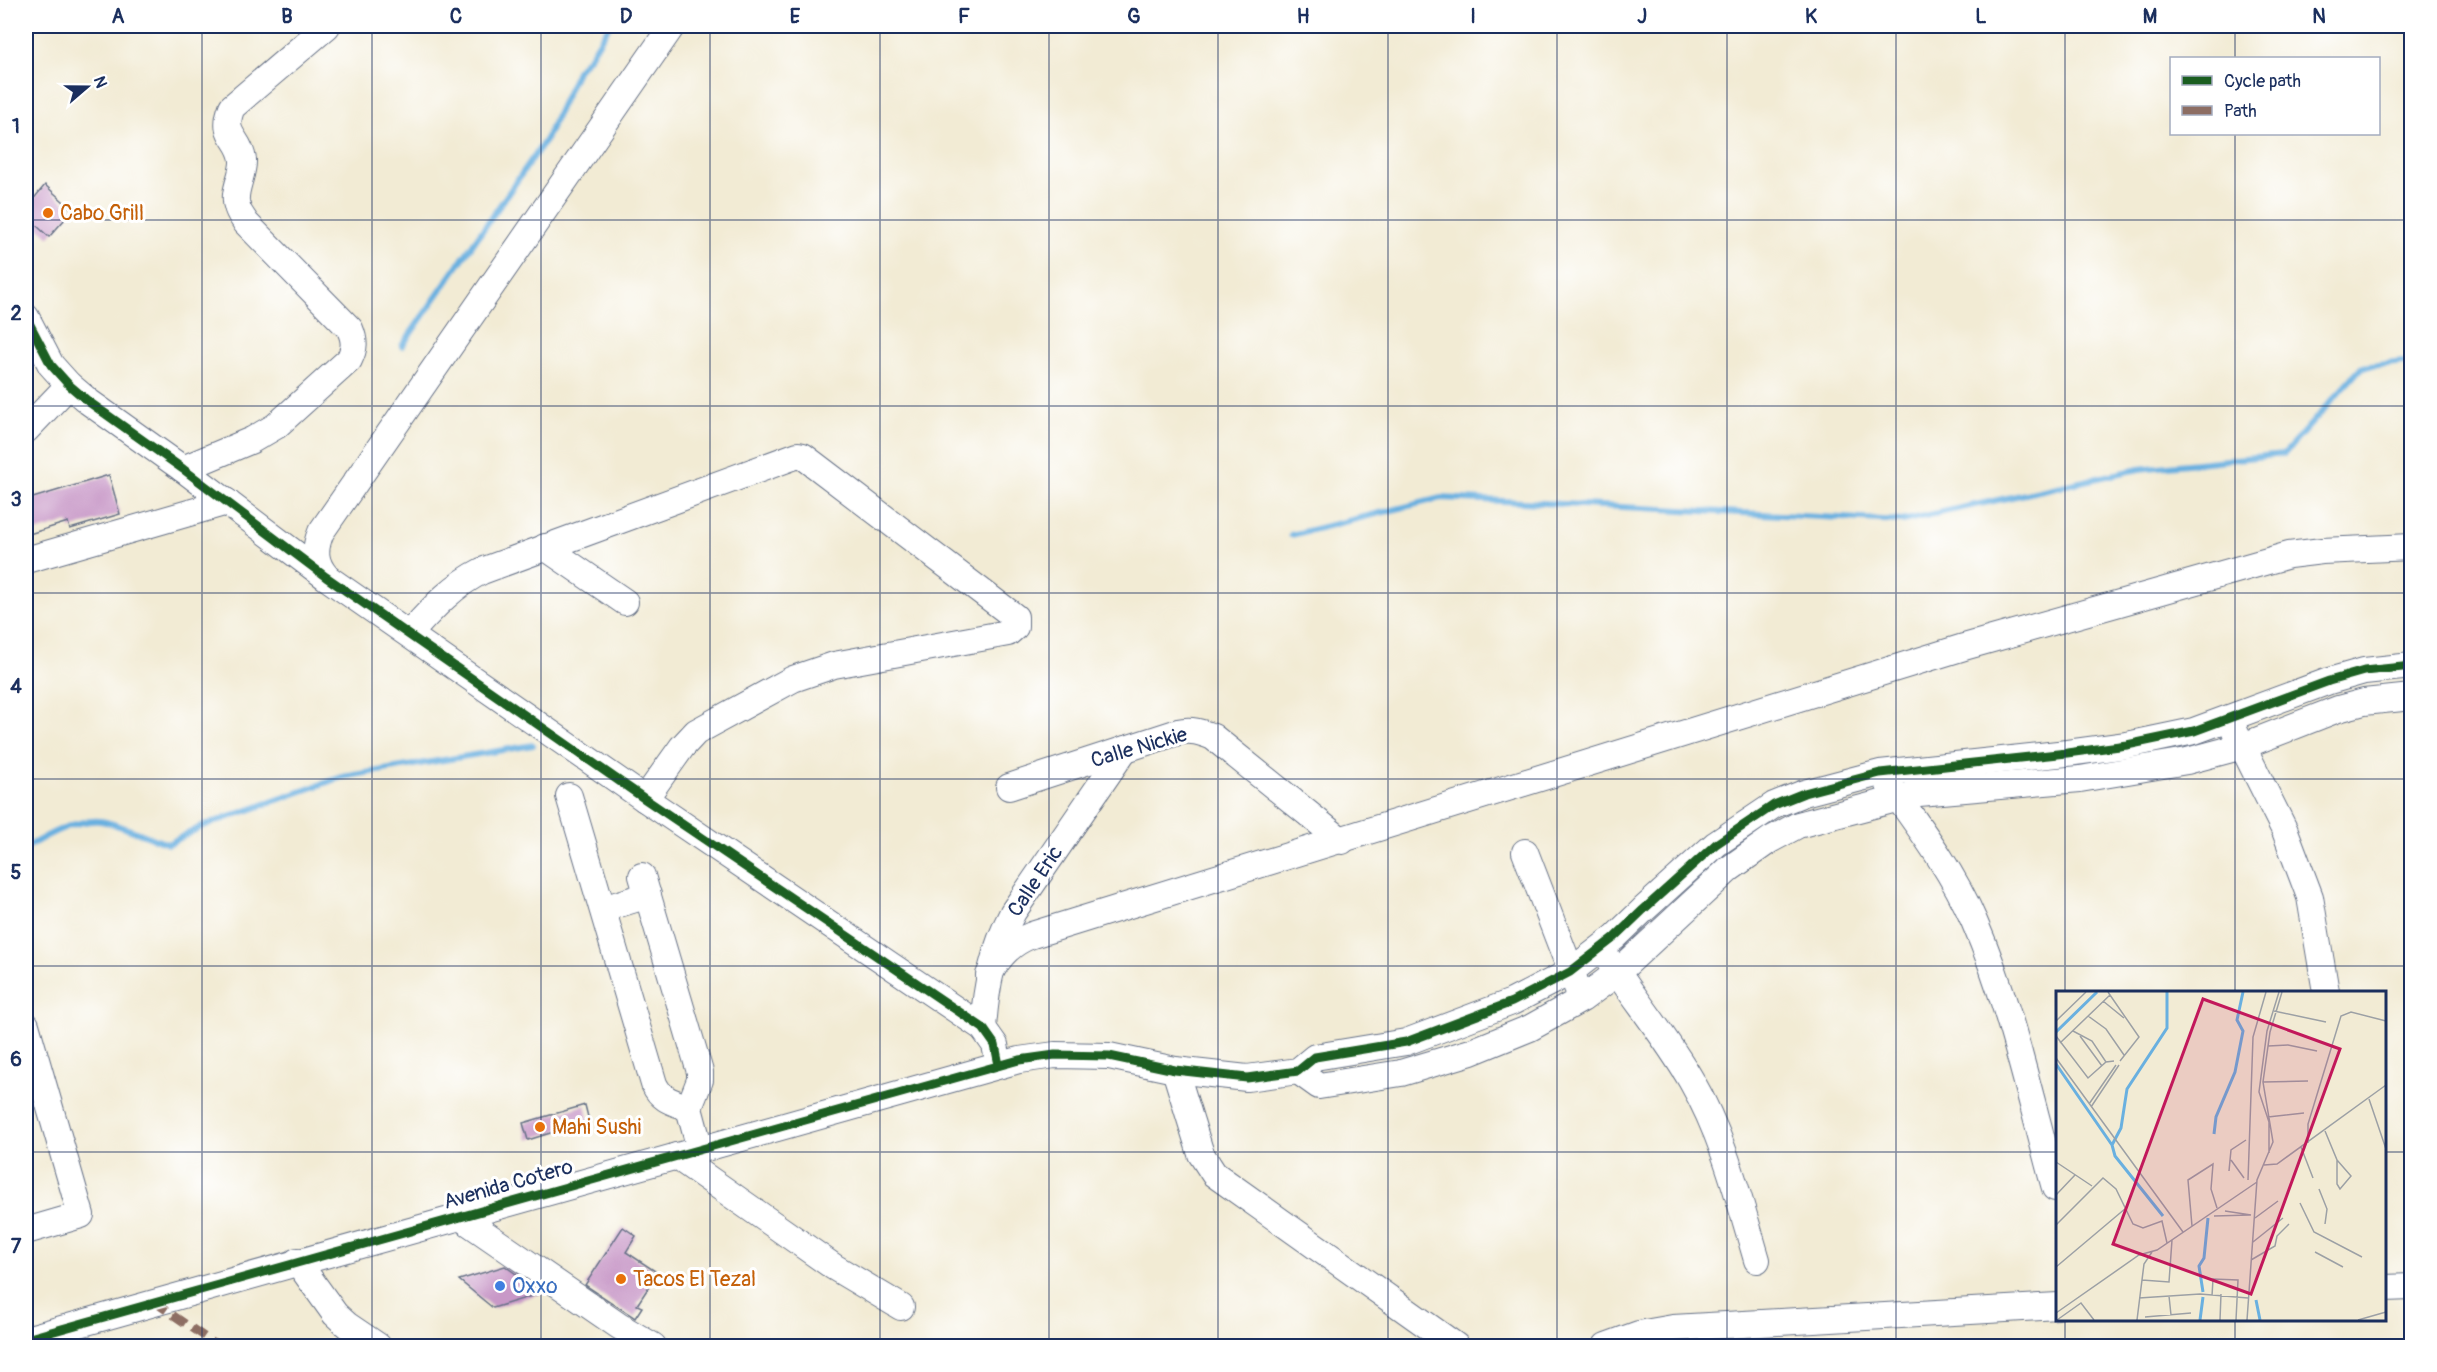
<svg xmlns="http://www.w3.org/2000/svg" width="2437" height="1372" viewBox="0 0 2437 1372" font-family="Pangolin,sans-serif">
  <style>
    .lines { fill: none; stroke-linecap: round; stroke-linejoin: round }
    .stream { stroke: #69b0e0; stroke-width: 6 }
    .building { fill: #c898c7 }
    .minor-casing { stroke: #667187; stroke-width: 28 }
    .minor { stroke: #fff; stroke-width: 26 }
    .quiet { stroke: #8d6e63; stroke-width: 8; stroke-dasharray: 15 8; stroke-linecap: butt }
    .cycleway-casing { stroke: #fff; stroke-width: 13 }
    .cycleway { stroke: #1b5e20; stroke-width: 9 }
    .grid { fill: none; stroke: #1b2f5e; stroke-width: 1.5; stroke-opacity: 0.55 }
    .food-dot { fill: #e8710a; stroke: #fff; stroke-width: 2 }
    .shop-dot { fill: #3f7fe0; stroke: #fff; stroke-width: 2 }
    .labels { text-anchor: middle; stroke-width: 6; stroke-linejoin: round; paint-order: stroke }
    .food-label { font-size: 21px; fill: #c56008; stroke: #fff; text-anchor: start }
    .street-label { font-size: 21px; fill: #1b2f5e; stroke: #fff }
    .shop-label { font-size: 21px; fill: #366cbe; stroke: #fff; text-anchor: start }
    .inset-river { fill: none; stroke: #69b0e0; stroke-width: 3 }
    .inset-road { fill: none; stroke: #9ca0a5; stroke-width: 1.5 }
    .view { fill: #c2185b; fill-opacity: 0.15; stroke: #c2185b; stroke-width: 3 }
    .inset-edge { fill: none; stroke: #1b2f5e; stroke-width: 3 }
    .neatline { fill: none; stroke: #1b2f5e; stroke-width: 2 }
    .grid-label { font-size: 20px; text-anchor: middle; font-weight: bold; fill: #1b2f5e }
  </style>
  <rect width="100%" height="100%" fill="#fff"/>
  <filter id="ink" filterUnits="userSpaceOnUse"><feTurbulence type="fractalNoise" baseFrequency=".0167" numOctaves="2"/><feDisplacementMap in="SourceGraphic" scale="12" xChannelSelector="R" yChannelSelector="G"/><feConvolveMatrix kernelMatrix="1 2 1 2 8 2 1 2 1" color-interpolation-filters="sRGB"/></filter>
  <filter id="wash" filterUnits="userSpaceOnUse"><feTurbulence type="fractalNoise" baseFrequency=".008" numOctaves="4" result="noise"/><feDisplacementMap in="SourceGraphic" scale="24" xChannelSelector="R" yChannelSelector="G"/><feGaussianBlur stdDeviation="1.35" result="paint"/><feColorMatrix in="noise" values="0 0 0 0 0 0 0 0 0 0 0 0 0 0 0 0 0 1.4 0 .05"/><feComposite in="paint" operator="in"/></filter>
  <g filter="url(#wash)">
    <rect width="100%" height="100%" fill="#f2ebd4"/>
    <g class="lines">
      <g class="stream">
        <polyline points="402,346 546,139 577,71 591,55 609,26"/>
        <polyline points="1291,535 1441,498 1902,521 2139,469 2284,454 2362,367 2412,361"/>
        <path d="M 26,848 C 45,836 76,819 100,821 C 116,823 151,838 168,844 L 203,826 L 342,777 L 533,745"/>
      </g>
    </g>
    <g id="blocks">
      <g class="building">
        <polygon points="45,185 73,210 49,237 26,216 26,208"/>
        <polygon points="109,475 120,514 70,529 68,522 26,535 26,500"/>
        <polygon points="585,1105 589,1121 528,1140 523,1123"/>
        <polygon points="623,1227 636,1236 626,1252 658,1273 637,1305 642,1307 635,1318 585,1285"/>
        <polygon points="505,1266 542,1293 493,1308 459,1280"/>
      </g>
    </g>
  </g>
  <g filter="url(#ink)">
    <use href="#blocks" fill-opacity="0" stroke="#667187" stroke-width="1.5"/>
    <g class="lines">
      <g class="minor-casing">
        <g id="minor">
          <polyline points="26,317 51,365 69,385 89,402 183,469 326,577 645,799 983,1028 995,1045 999,1065"/>
          <polyline points="26,430 69,385"/>
          <path d="M 183,469 L 252,440 L 276,426 L 349,360 C 355,348 355,341 350,329 L 246,223 C 243,218 238,212 237,206 C 232,192 244,175 243,160 C 240,136 220,137 232,107 L 327,26"/>
          <polyline points="545,547 625,602"/>
          <polyline points="26,560 227,502"/>
          <path d="M 326,576 C 314,562 314,549 321,532 L 672,26"/>
          <path d="M 410,633 C 432,609 452,586 482,571 L 798,455 L 803,456 L 1015,617 L 1015,627 L 1008,633 L 834,665 L 793,679 L 696,732 L 682,747 L 645,799"/>
          <polyline points="2235,731 2285,831 2310,897 2326,992"/>
          <path d="M 1889,785 C 1920,828 1953,872 1974,921 C 2011,1006 2030,1099 2055,1188"/>
          <path d="M 1009,787 L 1178,732 C 1191,729 1201,732 1213,737 L 1342,841"/>
          <path d="M 569,796 L 654,1084 C 661,1100 673,1102 689,1108"/>
          <polyline points="1525,852 1577,987"/>
          <polyline points="642,876 700,1072 700,1080 689,1108 700,1149"/>
          <polyline points="603,909 648,895"/>
          <path d="M 1608,959 C 1635,1000 1666,1037 1691,1080 C 1723,1135 1739,1199 1757,1260"/>
          <path d="M 989,975 C 999,956 1011,943 1032,935 L 1964,647 L 2289,555 L 2322,551 L 2412,547"/>
          <polyline points="26,1025 81,1215 26,1231"/>
          <path d="M 983,1028 C 986,986 993,950 1013,912 L 1125,749"/>
          <polyline points="1175,1070 1201,1154 1214,1174 1456,1346"/>
          <polyline points="1298,1071 1319,1086 1401,1073 1471,1052 1530,1028 1582,999 1617,973 1729,869 1770,840 1798,825 1919,793 2080,779 2187,761 2243,746 2338,709 2364,702 2412,697"/>
          <polyline points="676,1156 834,1267 901,1307"/>
          <polyline points="459,1216 619,1326 653,1346"/>
          <polyline points="297,1261 335,1314 347,1325 378,1346"/>
          <polyline points="2384,1288 2412,1287"/>
          <polyline points="26,1339 1019,1060 1055,1055 1109,1056 1175,1070 1247,1078 1298,1071 1315,1057 1406,1042 1512,1002 1570,972 1615,937 1643,910 1716,844 1774,805 1804,793 1880,773 2067,753 2127,745 2194,731 2329,681 2364,671 2412,666"/>
          <polyline points="1606,1346 1639,1334 1673,1328 2058,1306"/>
        </g>
      </g>
      <use href="#minor" class="minor"/>
      <polyline class="quiet" points="154,1302 218,1346"/>
      <g class="cycleway-casing">
        <g id="cycleway">
          <polyline points="26,317 51,365 69,385 89,402 183,469 326,577 645,799 983,1028 995,1045 999,1065"/>
          <polyline points="26,1339 1019,1060 1055,1055 1109,1056 1175,1070 1247,1078 1298,1071 1315,1057 1406,1042 1512,1002 1570,972 1615,937 1643,910 1716,844 1774,805 1804,793 1880,773 2067,753 2127,745 2194,731 2329,681 2364,671 2412,666"/>
        </g>
      </g>
      <use href="#cycleway" class="cycleway"/>
    </g>
  </g>
  <path class="grid" d="M 202,26 L 202,1346M 372,26 L 372,1346M 541,26 L 541,1346M 710,26 L 710,1346M 880,26 L 880,1346M 1049,26 L 1049,1346M 1218,26 L 1218,1346M 1388,26 L 1388,1346M 1557,26 L 1557,1346M 1727,26 L 1727,1346M 1896,26 L 1896,1346M 2065,26 L 2065,992M 2235,26 L 2235,58M 2235,134 L 2235,992M 26,220 L 2412,220M 26,406 L 2412,406M 26,593 L 2412,593M 26,779 L 2412,779M 26,966 L 2412,966M 26,1152 L 2058,1152M 2384,1152 L 2412,1152M 2065,1320 L 2065,1346M 2235,1320 L 2235,1346"/>
  <g class="food-dot">
    <circle cx="48" cy="213" r="6"/>
    <circle cx="540" cy="1127" r="6"/>
    <circle cx="621" cy="1279" r="6"/>
  </g>
  <circle class="shop-dot" cx="500" cy="1286" r="6"/>
  <g class="labels">
    <g class="food-label">
      <text x="60" y="220">Cabo Grill</text>
      <text x="552" y="1134">Mahi Sushi</text>
      <text x="633" y="1286">Tacos El Tezal</text>
    </g>
    <g class="street-label">
      <text transform="translate(1139 747) rotate(-16)" y="7">Calle Nickie</text>
      <text transform="translate(1035 881) rotate(-56)" y="7">Calle Eric</text>
      <text transform="translate(508 1184) rotate(-16)" y="7">Avenida Cotero</text>
    </g>
    <g class="shop-label">
      <text x="512" y="1293">Oxxo</text>
    </g>
  </g>
  <g transform="translate(2056 991)">
    <rect width="330" height="330" fill="#f2ebd4"/>
    <path class="inset-river" d="M 0,41 L 41,1M 0,73 L 56,154M 158,143 L 160,126 L 179,81 L 187,40 L 181,29 L 187,1M 107,225 L 59,165 L 56,154 L 65,137 L 71,98 L 111,37 L 111,1M 147,301 L 143,275 L 148,267 L 152,227M 200,309 L 204,329M 144,329 L 147,306"/>
    <path class="inset-road" d="M 54,4 L 83,46 L 64,70M 47,10 L 68,27M 218,20 L 270,31M 32,25 L 50,38 L 68,64M 0,30 L 30,1M 17,40 L 36,50 L 50,71M 0,45 L 32,87 L 50,71 L 58,70M 24,45 L 46,75M 4,52 L 54,4 L 52,1M 212,55 L 232,54 L 261,60M 0,67 L 127,241M 207,91 L 252,90M 313,108 L 330,158M 33,113 L 60,74M 35,116 L 63,74M 212,126 L 248,122M 269,140 L 281,169 L 281,193 L 284,198 L 295,185 L 281,169M 252,152 L 252,133 L 285,25 L 295,21 L 330,30M 245,156 L 257,187M 213,162 L 213,131 L 203,101 L 211,40 L 223,1M 175,169 L 188,187M 0,171 L 36,195M 208,174 L 221,173 L 330,94M 173,180 L 175,159 L 190,149M 192,189 L 197,46 L 210,1M 263,198 L 271,218 L 269,233M 0,204 L 19,184M 244,212 L 258,241 L 306,266M 169,220 L 195,224M 158,225 L 194,224M 199,227 L 222,210M 0,234 L 47,187 L 60,198 L 77,233 L 87,237 L 106,230 L 111,252M 136,235 L 132,189 L 157,173 L 155,198 L 161,217M 197,251 L 227,227M 259,261 L 287,276M 195,269 L 219,255 L 221,245 L 233,233M 0,276 L 70,217M 86,289 L 113,291 L 116,249M 113,305 L 115,324M 156,305 L 157,288 L 182,289 L 180,329M 83,307 L 144,303 L 192,307M 0,322 L 83,264 L 101,259 L 201,191M 89,326 L 135,322M 1,329 L 25,312 L 38,329M 81,329 L 88,273 L 96,261M 164,329 L 165,303M 191,329 L 201,189 L 217,151 L 207,91 L 214,41 L 226,1M 302,329 L 330,321"/>
    <path class="view" d="M 147,8 L 284,58 L 195,303 L 57,253 Z"/>
    <rect width="330" height="330" class="inset-edge"/>
  </g>
  <rect width="2437" height="1372" fill="none" stroke="#fff" stroke-width="66"/>
  <rect x="2170" y="57" width="210" height="78" fill="#ffffff" stroke="#a4acbf" stroke-width="1.5"/>
  <rect x="2182" y="76" width="30" height="9" fill="#1b5e20" stroke="#a4acbf" stroke-width="1.5"/>
  <text x="2224" y="87" font-size="18" fill="#1b2f5e">Cycle path</text>
  <rect x="2182" y="106" width="30" height="9" fill="#8d6e63" stroke="#a4acbf" stroke-width="1.5"/>
  <text x="2224" y="117" font-size="18" fill="#1b2f5e">Path</text>
  <g transform="translate(87 87) rotate(70)" stroke="#ffffff" stroke-width="4.5" paint-order="stroke">
  <path d="M0-4.5L10 22L0 15L-10 22Z" fill="#1b2f5e"/>
  <text y="-9" font-size="16" font-weight="bold" text-anchor="middle" fill="#1b2f5e">N</text>
  </g>
  <rect x="33" y="33" width="2371" height="1306" class="neatline"/>
  <g class="grid-label">
    <text x="118" y="23">A</text>
    <text x="287" y="23">B</text>
    <text x="456" y="23">C</text>
    <text x="626" y="23">D</text>
    <text x="795" y="23">E</text>
    <text x="964" y="23">F</text>
    <text x="1134" y="23">G</text>
    <text x="1303" y="23">H</text>
    <text x="1473" y="23">I</text>
    <text x="1642" y="23">J</text>
    <text x="1811" y="23">K</text>
    <text x="1981" y="23">L</text>
    <text x="2150" y="23">M</text>
    <text x="2319" y="23">N</text>
    <text x="16" y="133">1</text>
    <text x="16" y="320">2</text>
    <text x="16" y="506">3</text>
    <text x="16" y="693">4</text>
    <text x="16" y="879">5</text>
    <text x="16" y="1066">6</text>
    <text x="16" y="1253">7</text>
  </g>
</svg>
